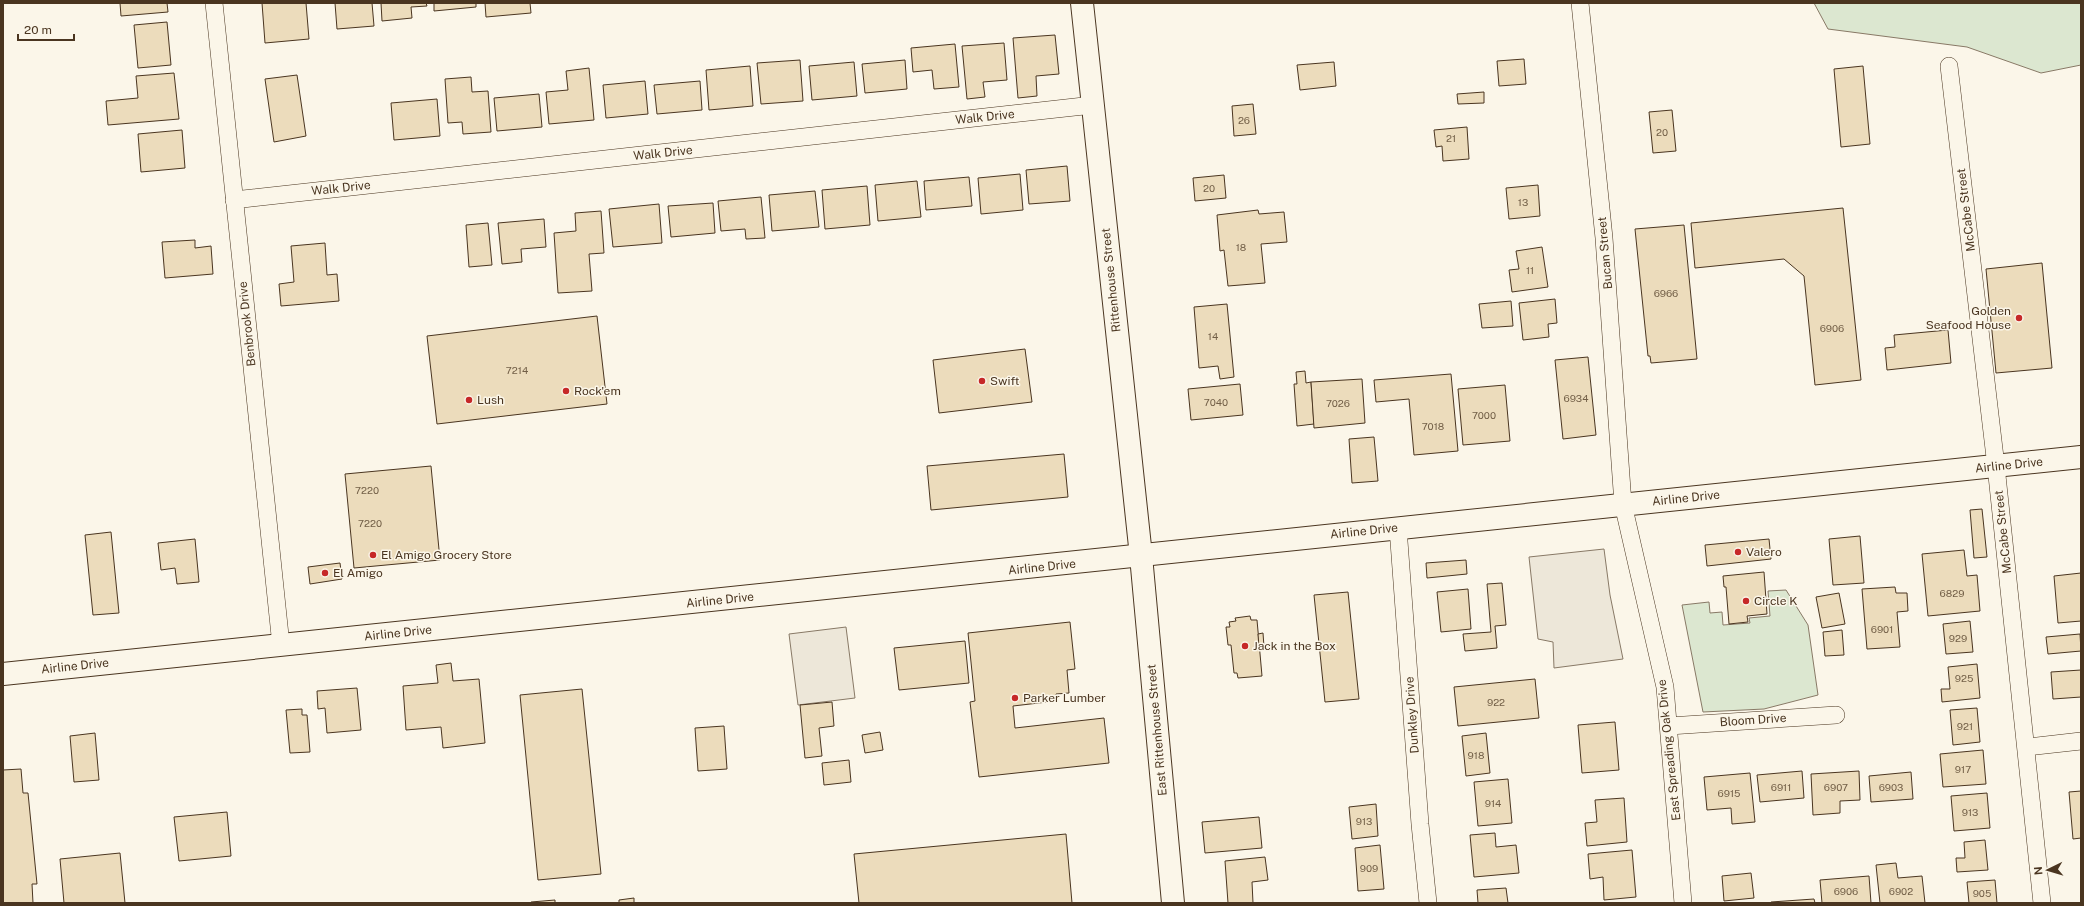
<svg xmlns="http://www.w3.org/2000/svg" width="2084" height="906" viewBox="0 0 2084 906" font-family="'Public Sans',sans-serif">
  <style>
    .green { fill: #dce7d0; stroke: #887966 }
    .parking { fill: #ede7d9; stroke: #887966 }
    .building { fill: #ecdcbc; stroke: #4a3520 }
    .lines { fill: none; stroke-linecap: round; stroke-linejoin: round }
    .street-casing { stroke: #4a3520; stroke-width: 18 }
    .secondary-casing { stroke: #4a3520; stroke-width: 24 }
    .street { stroke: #fbf6e9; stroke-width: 17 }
    .secondary { stroke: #fbf6e9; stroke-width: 22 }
    .poi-dot { fill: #c62828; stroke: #fbf6e9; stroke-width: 1.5 }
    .labels { text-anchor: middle; stroke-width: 3; stroke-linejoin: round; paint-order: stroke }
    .number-label { font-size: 10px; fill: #725f47 }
    .street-label { font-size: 12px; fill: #4a3520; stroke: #fbf6e9 }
    .poi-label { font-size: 12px; fill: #4a3520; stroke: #fbf6e9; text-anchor: start }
  </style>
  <rect width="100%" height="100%" fill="#fbf6e9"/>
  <g class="green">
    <polygon points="1814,3 2081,3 2081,65 2041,73 1967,47 1828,29"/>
    <polygon points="1786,590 1808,625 1818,695 1764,709 1703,712 1682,605 1709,602 1710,613 1722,612 1723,625 1750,623 1749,618 1770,616 1768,591"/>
  </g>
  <g class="parking">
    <polygon points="1604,549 1610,595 1623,659 1554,668 1553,642 1538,639 1529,557"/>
    <polygon points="846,627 855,698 798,705 789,634"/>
  </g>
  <g class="building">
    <polygon points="120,3 167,3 168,12 121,16"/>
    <polygon points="262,3 306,3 309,39 265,43"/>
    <polygon points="335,3 372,3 374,26 337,29"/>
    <polygon points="381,3 426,3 427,6 411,7 412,18 382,21"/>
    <polygon points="434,3 476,3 476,7 434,11"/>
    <polygon points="485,3 530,3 531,13 486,17"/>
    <polygon points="167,22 171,65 138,68 134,25"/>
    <polygon points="1055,35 1059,74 1036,76 1037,96 1018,98 1013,38"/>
    <polygon points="1004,43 1007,80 983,82 985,97 967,99 962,46"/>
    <polygon points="955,44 959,87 934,89 932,70 913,72 911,48"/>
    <polygon points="1524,59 1526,84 1499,86 1497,61"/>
    <polygon points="800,60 803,101 761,104 757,63"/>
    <polygon points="905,60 907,89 865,93 862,64"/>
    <polygon points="854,62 857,96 812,100 809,66"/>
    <polygon points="1334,62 1336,86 1300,90 1297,65"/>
    <polygon points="750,66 753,106 709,110 706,70"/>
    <polygon points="1863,66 1870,144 1841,147 1834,69"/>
    <polygon points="589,68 594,120 549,124 546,92 568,90 566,71"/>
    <polygon points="174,73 179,119 108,125 106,101 138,98 136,76"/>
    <polygon points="297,75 306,136 274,142 265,79"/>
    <polygon points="471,77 472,92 488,91 491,132 463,134 462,122 448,123 445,79"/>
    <polygon points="645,81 648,114 606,118 603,85"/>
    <polygon points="700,81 702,110 657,114 654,85"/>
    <polygon points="1484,92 1484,103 1458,104 1457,94"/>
    <polygon points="539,94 542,127 497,131 494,98"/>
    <polygon points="437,99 440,136 394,140 391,103"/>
    <polygon points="1253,104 1256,134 1234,136 1232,106"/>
    <polygon points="1672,110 1676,151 1653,153 1649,112"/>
    <polygon points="1467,127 1469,159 1443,161 1442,146 1436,147 1434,130"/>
    <polygon points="182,130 185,168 141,172 138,134"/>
    <polygon points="1067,166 1070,201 1029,204 1026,170"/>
    <polygon points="1020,174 1023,210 981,214 978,178"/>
    <polygon points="1224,175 1226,198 1195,201 1193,178"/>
    <polygon points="969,177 972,206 926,210 924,181"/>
    <polygon points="917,181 921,217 878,221 875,185"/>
    <polygon points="1538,185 1540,216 1509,219 1506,188"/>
    <polygon points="867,186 870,225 825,229 822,190"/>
    <polygon points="815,191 819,227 772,231 769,195"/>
    <polygon points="761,197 765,238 746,239 745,229 721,231 718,201"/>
    <polygon points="713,203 715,233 671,237 668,206"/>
    <polygon points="659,204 662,243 613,247 609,209"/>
    <polygon points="1843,208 1861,380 1815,385 1804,276 1784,259 1695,268 1691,223"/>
    <polygon points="1258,210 1259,214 1284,212 1287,242 1261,244 1265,283 1228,286 1224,250 1220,251 1217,215"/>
    <polygon points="601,211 604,253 589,254 592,291 558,293 554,233 576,231 575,213"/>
    <polygon points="544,219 546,247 521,249 522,262 502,264 498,223"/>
    <polygon points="488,223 492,265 469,267 466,225"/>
    <polygon points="1684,225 1697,359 1651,363 1650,356 1648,356 1635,229"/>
    <polygon points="195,240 195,248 211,246 213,274 165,278 162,242"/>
    <polygon points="325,243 327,275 337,274 339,301 281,306 279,284 294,282 291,246"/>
    <polygon points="1542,247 1548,287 1512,292 1509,270 1519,269 1516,251"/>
    <polygon points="2042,263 2052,368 1996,373 1986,269"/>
    <polygon points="1555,299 1557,323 1548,324 1549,337 1523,340 1519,303"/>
    <polygon points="1511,301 1513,326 1482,328 1479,304"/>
    <polygon points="1227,304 1234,377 1220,379 1218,366 1199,368 1194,307"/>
    <polygon points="597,316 607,404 437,424 427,336"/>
    <polygon points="1948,330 1951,363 1887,370 1885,348 1895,347 1894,335"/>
    <polygon points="1025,349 1032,402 939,413 933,360"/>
    <polygon points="1588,357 1596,435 1563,439 1555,360"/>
    <polygon points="1305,371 1306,383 1311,382 1314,424 1297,426 1294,384 1297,384 1296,372"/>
    <polygon points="1451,374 1458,451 1414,455 1409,399 1376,402 1374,380"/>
    <polygon points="1362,379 1365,423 1314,428 1311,382"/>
    <polygon points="1240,384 1243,415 1191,420 1188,389"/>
    <polygon points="1505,385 1510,441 1463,445 1458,389"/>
    <polygon points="1374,437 1378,481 1352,483 1349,439"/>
    <polygon points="1064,454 1068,497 931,510 927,466"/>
    <polygon points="431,466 440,560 354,568 345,474"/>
    <polygon points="1982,509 1987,557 1974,558 1970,510"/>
    <polygon points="111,532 119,613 93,615 85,535"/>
    <polygon points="1860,536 1864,583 1833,585 1829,539"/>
    <polygon points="195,539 199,582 177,584 175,568 161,570 158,543"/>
    <polygon points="1769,539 1771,559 1707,566 1705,545"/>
    <polygon points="1964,550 1967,576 1977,575 1980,611 1928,616 1922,554"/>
    <polygon points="1466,560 1467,574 1427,578 1426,563"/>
    <polygon points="340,563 342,579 310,584 308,567"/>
    <polygon points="1764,572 1767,614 1747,616 1748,622 1729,624 1726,587 1724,587 1723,576"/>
    <polygon points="2081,573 2081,621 2058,623 2054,576"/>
    <polygon points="1502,583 1506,625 1495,626 1497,648 1465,651 1463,634 1491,632 1487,584"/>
    <polygon points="1895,587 1896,593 1907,593 1908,611 1897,612 1900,647 1867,649 1862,589"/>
    <polygon points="1468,589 1471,629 1441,632 1437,592"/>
    <polygon points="1348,592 1359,699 1325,702 1314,595"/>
    <polygon points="1839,593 1845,624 1822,628 1816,597"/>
    <polygon points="1250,616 1251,620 1257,620 1262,676 1238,678 1237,673 1234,673 1231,645 1228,645 1226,627 1230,627 1229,622 1236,621 1235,618"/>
    <polygon points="1970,621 1973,652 1946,654 1943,624"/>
    <polygon points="1070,622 1075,669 1067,670 1069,693 1056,694 1056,701 1013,706 1015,728 1104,718 1109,763 979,777 970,702 975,701 968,633"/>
    <polygon points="1842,630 1844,655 1825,656 1823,632"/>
    <polygon points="1263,633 1264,647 1259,648 1258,634"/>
    <polygon points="2080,634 2081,651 2048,654 2046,637"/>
    <polygon points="965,641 969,683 899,690 894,648"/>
    <polygon points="451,663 453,681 479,679 485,743 443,748 441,727 406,730 403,686 438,683 436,665"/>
    <polygon points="1977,664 1980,698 1942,702 1941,689 1950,689 1948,667"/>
    <polygon points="2081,670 2081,697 2053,699 2051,672"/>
    <polygon points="1535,679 1539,718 1458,726 1454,687"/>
    <polygon points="357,688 361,730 327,733 325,708 318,709 317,691"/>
    <polygon points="582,689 601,874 538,880 520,695"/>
    <polygon points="832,702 834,726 819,728 822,756 805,758 800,705"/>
    <polygon points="1977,708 1980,742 1953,745 1950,710"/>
    <polygon points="302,709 302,715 307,715 310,752 290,753 286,710"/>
    <polygon points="1615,722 1619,770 1582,773 1578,725"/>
    <polygon points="724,726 727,769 698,771 695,728"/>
    <polygon points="880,732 883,750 865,753 862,735"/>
    <polygon points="95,733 99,780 74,782 70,736"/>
    <polygon points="1486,733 1490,773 1466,776 1462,736"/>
    <polygon points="1983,750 1986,784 1943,787 1940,754"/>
    <polygon points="849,760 851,782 824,785 822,763"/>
    <polygon points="21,769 23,793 28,793 37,884 32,884 33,903 3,903 3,770"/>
    <polygon points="1802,771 1804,798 1760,802 1757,775"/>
    <polygon points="1859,771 1860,800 1840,801 1840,813 1813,815 1811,774"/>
    <polygon points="1911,772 1913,799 1871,802 1869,776"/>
    <polygon points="1750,773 1755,822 1732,824 1731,808 1707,810 1704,777"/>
    <polygon points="1508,779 1512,823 1478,826 1474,782"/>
    <polygon points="2081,791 2081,838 2073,839 2069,792"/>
    <polygon points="1987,793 1990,828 1954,831 1951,796"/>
    <polygon points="1624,798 1627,842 1587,846 1585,823 1597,822 1595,800"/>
    <polygon points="1376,804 1378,836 1352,839 1349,807"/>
    <polygon points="227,812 231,856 179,861 174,817"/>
    <polygon points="1259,817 1262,848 1205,853 1202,822"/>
    <polygon points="1495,833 1496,847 1516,845 1519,873 1474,877 1470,835"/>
    <polygon points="1066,834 1072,903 859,903 854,854"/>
    <polygon points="1985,840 1988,870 1957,872 1956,858 1965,858 1964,842"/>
    <polygon points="1380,845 1384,889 1358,891 1355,848"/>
    <polygon points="1632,850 1636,897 1604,900 1603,877 1590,879 1588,854"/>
    <polygon points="120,853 125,903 64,903 60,859"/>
    <polygon points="1265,857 1268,880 1252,882 1253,903 1228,903 1225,861"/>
    <polygon points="1896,863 1898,878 1922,876 1925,903 1880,903 1876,865"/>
    <polygon points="1751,873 1754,898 1724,901 1722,876"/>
    <polygon points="1869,876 1871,903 1822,903 1820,880"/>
    <polygon points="1995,880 1997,903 1969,903 1967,882"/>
    <polygon points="1506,888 1508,903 1478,903 1477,890"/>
    <polygon points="634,898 634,903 619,903 619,900"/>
    <polygon points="1814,899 1815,903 1771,903 1771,902"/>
    <polygon points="555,900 555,903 531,903 531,902"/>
  </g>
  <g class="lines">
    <g class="street-casing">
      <g id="street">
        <polyline points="214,3 281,645"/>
        <polyline points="1580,3 1604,238 1623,504 1665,687 1683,903"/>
        <polyline points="1949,66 1996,466 2042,903"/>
        <polyline points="234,200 1093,105"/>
        <polyline points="1398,528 1420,824 1428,903"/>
        <polyline points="1669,726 1836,715"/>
        <polyline points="2027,747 2081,741"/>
      </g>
    </g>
    <g class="secondary-casing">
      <g id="secondary">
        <polyline points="1082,3 1141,556 1173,903"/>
        <polyline points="3,674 2081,457"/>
      </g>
    </g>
    <use href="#street" class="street"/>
    <use href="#secondary" class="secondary"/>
  </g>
  <g class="poi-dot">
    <circle cx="2019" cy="318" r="4"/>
    <circle cx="982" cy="381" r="4"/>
    <circle cx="566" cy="391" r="4"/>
    <circle cx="469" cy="400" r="4"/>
    <circle cx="1738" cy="552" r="4"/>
    <circle cx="373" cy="555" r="4"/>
    <circle cx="325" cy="573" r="4"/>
    <circle cx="1746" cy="601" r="4"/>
    <circle cx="1245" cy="646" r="4"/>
    <circle cx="1015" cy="698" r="4"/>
  </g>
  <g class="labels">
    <g class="number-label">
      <text x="1244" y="124">26</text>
      <text x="1662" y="136">20</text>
      <text x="1451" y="142">21</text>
      <text x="1209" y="192">20</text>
      <text x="1523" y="206">13</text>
      <text x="1241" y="251">18</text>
      <text x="1530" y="274">11</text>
      <text x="1666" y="297">6966</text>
      <text x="1832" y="332">6906</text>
      <text x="1213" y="340">14</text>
      <text x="517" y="374">7214</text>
      <text x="1576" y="402">6934</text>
      <text x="1216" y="406">7040</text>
      <text x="1338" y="407">7026</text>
      <text x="1484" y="419">7000</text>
      <text x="1433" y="430">7018</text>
      <text x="367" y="494">7220</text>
      <text x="370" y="527">7220</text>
      <text x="1952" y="597">6829</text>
      <text x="1882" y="633">6901</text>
      <text x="1958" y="642">929</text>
      <text x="1964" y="682">925</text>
      <text x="1496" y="706">922</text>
      <text x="1965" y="730">921</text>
      <text x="1476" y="759">918</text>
      <text x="1963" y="773">917</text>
      <text x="1781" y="791">6911</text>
      <text x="1836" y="791">6907</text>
      <text x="1891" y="791">6903</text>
      <text x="1729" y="797">6915</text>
      <text x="1493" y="807">914</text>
      <text x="1970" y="816">913</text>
      <text x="1364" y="825">913</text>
      <text x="1369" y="872">909</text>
      <text x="1846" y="895">6906</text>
      <text x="1901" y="895">6902</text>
      <text x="1982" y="897">905</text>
    </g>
    <g class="street-label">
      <text transform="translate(985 117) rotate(-6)" y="4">Walk Drive</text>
      <text transform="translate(663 153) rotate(-6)" y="4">Walk Drive</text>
      <text transform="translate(341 188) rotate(-6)" y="4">Walk Drive</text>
      <text transform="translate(1966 210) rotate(-97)" y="4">McCabe Street</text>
      <text transform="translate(1605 253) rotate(-95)" y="4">Bucan Street</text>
      <text transform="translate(1111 280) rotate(-96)" y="4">Rittenhouse Street</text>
      <text transform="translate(247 324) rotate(-96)" y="4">Benbrook Drive</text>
      <text transform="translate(2009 465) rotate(-6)" y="4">Airline Drive</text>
      <text transform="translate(1686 498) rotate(-6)" y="4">Airline Drive</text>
      <text transform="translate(1364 531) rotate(-6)" y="4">Airline Drive</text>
      <text transform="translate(2003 532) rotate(-96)" y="4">McCabe Street</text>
      <text transform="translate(1042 567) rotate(-6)" y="4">Airline Drive</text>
      <text transform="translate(720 600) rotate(-6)" y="4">Airline Drive</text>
      <text transform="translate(398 633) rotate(-6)" y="4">Airline Drive</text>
      <text transform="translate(75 666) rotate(-6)" y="4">Airline Drive</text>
      <text transform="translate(1412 715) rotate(-94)" y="4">Dunkley Drive</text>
      <text transform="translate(1753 720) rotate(-4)" y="4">Bloom Drive</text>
      <text transform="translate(1157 730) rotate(-95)" y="4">East Rittenhouse Street</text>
      <text transform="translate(1669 750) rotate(-96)" y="4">East Spreading Oak Drive</text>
    </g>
    <g class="poi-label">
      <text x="2011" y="315" text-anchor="end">Golden<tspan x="2011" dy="14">Seafood House</tspan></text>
      <text x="990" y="385">Swift</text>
      <text x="574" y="395">Rock'em</text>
      <text x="477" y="404">Lush</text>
      <text x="1746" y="556">Valero</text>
      <text x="381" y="559">El Amigo Grocery Store</text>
      <text x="333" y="577">El Amigo</text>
      <text x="1754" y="605">Circle K</text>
      <text x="1253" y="650">Jack in the Box</text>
      <text x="1023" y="702">Parker Lumber</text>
    </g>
  </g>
  <rect width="2084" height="906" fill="none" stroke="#4a3520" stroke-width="8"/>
  <g transform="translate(2048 870) rotate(265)" stroke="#fbf6e9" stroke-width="3" paint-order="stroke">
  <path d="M0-3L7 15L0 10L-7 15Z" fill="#4a3520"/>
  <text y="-6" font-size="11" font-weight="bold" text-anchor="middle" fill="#4a3520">N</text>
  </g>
  <path d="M18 34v6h56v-6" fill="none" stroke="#4a3520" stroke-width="2"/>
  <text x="24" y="34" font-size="12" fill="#4a3520" stroke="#fbf6e9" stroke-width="3" paint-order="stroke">20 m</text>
</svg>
